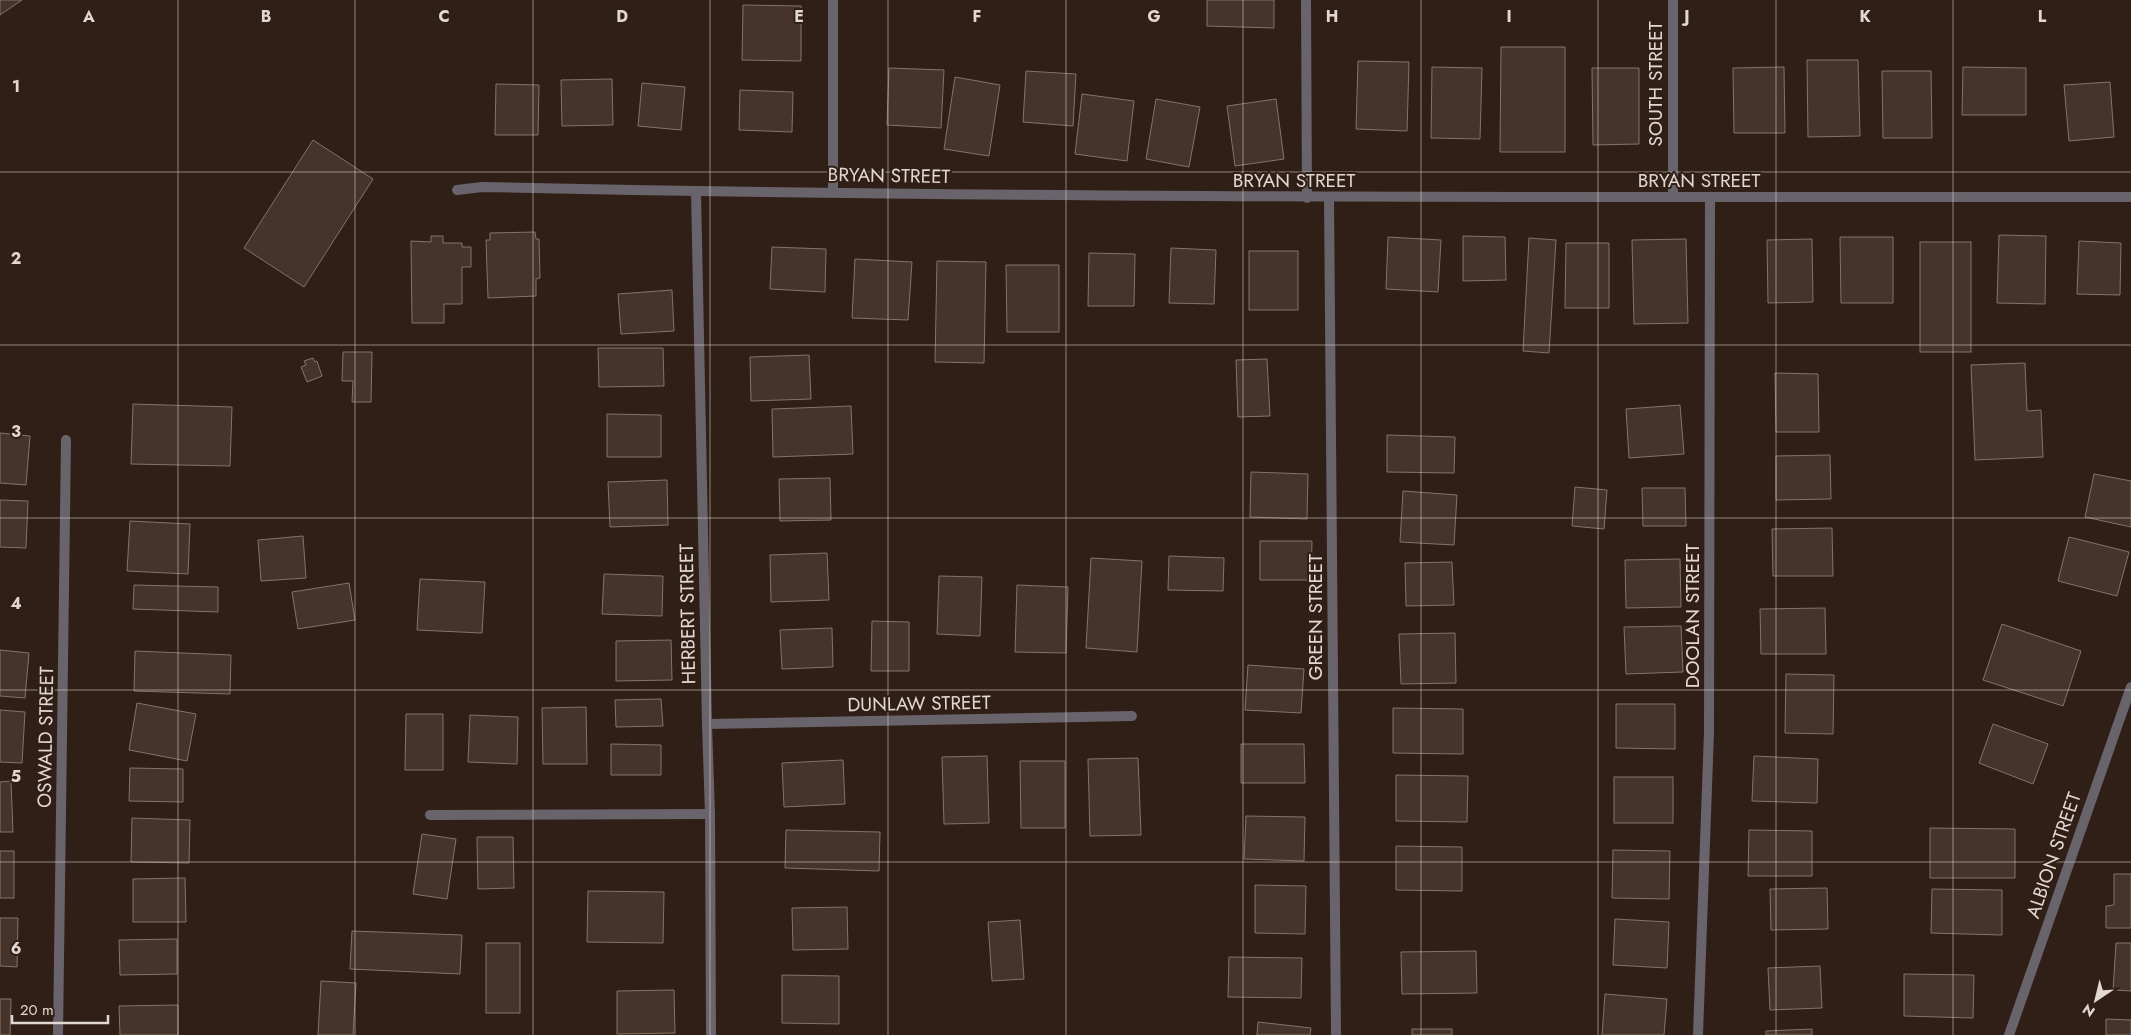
<svg xmlns="http://www.w3.org/2000/svg" width="2131" height="1035" viewBox="0 0 2131 1035" font-family="Jost,sans-serif">
  <style>
    .building { fill: #46342a; stroke: #877267 }
    .lines { fill: none; stroke-linecap: round; stroke-linejoin: round }
    .lane { stroke: #69636b; stroke-width: 10 }
    .street { stroke: #69636b; stroke-width: 10 }
    .grid { fill: none; stroke: #e3d7d1; stroke-width: 1; stroke-opacity: 0.55 }
    .labels { text-anchor: middle; stroke-width: 4; stroke-linejoin: round; paint-order: stroke }
    .street-label { font-size: 19px; fill: #e3d7d1; stroke: #301f16 }
    .grid-label { font-size: 16px; text-anchor: middle; font-weight: bold; fill: #e3d7d1; stroke: #301f16; stroke-width: 4; stroke-linejoin: round; paint-order: stroke }
  </style>
  <rect width="100%" height="100%" fill="#301f16"/>
  <g class="building">
    <polygon points="0,0 22,0 0,15"/>
    <polygon points="1207,0 1274,0 1274,28 1207,26"/>
    <polygon points="743,5 801,6 801,61 742,60"/>
    <polygon points="1501,47 1565,47 1565,152 1500,152"/>
    <polygon points="1807,60 1858,60 1860,136 1808,137"/>
    <polygon points="1358,61 1409,62 1407,131 1356,129"/>
    <polygon points="1432,67 1482,68 1480,139 1431,138"/>
    <polygon points="1784,67 1785,133 1734,133 1733,68"/>
    <polygon points="1963,67 2026,68 2026,115 1962,115"/>
    <polygon points="889,68 944,70 941,128 887,125"/>
    <polygon points="1592,68 1639,68 1639,144 1593,145"/>
    <polygon points="1026,71 1076,74 1073,126 1023,122"/>
    <polygon points="1882,71 1931,71 1932,138 1883,138"/>
    <polygon points="955,77 1000,85 989,156 944,149"/>
    <polygon points="612,79 613,125 562,126 561,80"/>
    <polygon points="2110,82 2114,137 2069,141 2064,85"/>
    <polygon points="642,83 685,87 681,130 638,126"/>
    <polygon points="496,84 539,85 538,135 495,135"/>
    <polygon points="740,90 793,92 792,132 739,130"/>
    <polygon points="1082,94 1134,101 1127,161 1075,154"/>
    <polygon points="1156,99 1200,107 1189,167 1146,159"/>
    <polygon points="1276,99 1284,159 1235,166 1227,106"/>
    <polygon points="313,140 373,179 304,287 244,248"/>
    <polygon points="535,232 536,239 539,239 540,278 536,279 536,296 488,298 486,240 490,240 490,233"/>
    <polygon points="1999,235 2046,236 2045,304 1997,303"/>
    <polygon points="431,236 443,236 443,243 462,243 462,247 471,247 471,267 462,267 462,304 444,304 444,323 412,323 411,241 431,242"/>
    <polygon points="1463,236 1505,237 1506,280 1463,281"/>
    <polygon points="1388,237 1441,240 1438,292 1386,289"/>
    <polygon points="1840,237 1893,237 1893,303 1841,303"/>
    <polygon points="1529,238 1556,240 1549,353 1523,351"/>
    <polygon points="1686,239 1688,323 1634,324 1632,240"/>
    <polygon points="1812,239 1813,302 1768,303 1767,240"/>
    <polygon points="2079,241 2121,243 2120,295 2077,294"/>
    <rect x="1920" y="242" width="51" height="110"/>
    <polygon points="1566,243 1609,243 1609,308 1565,308"/>
    <polygon points="772,247 826,249 825,292 770,289"/>
    <polygon points="1171,248 1216,250 1214,304 1169,303"/>
    <rect x="1249" y="251" width="49" height="59"/>
    <polygon points="1089,253 1135,254 1134,306 1088,306"/>
    <polygon points="855,259 912,262 908,320 852,318"/>
    <polygon points="937,261 986,262 984,363 935,362"/>
    <polygon points="1006,265 1059,265 1059,332 1007,332"/>
    <polygon points="672,290 674,331 621,334 618,294"/>
    <polygon points="598,348 663,348 664,386 599,387"/>
    <polygon points="343,352 372,352 371,402 352,402 353,381 342,381"/>
    <polygon points="809,355 811,399 751,401 750,357"/>
    <polygon points="313,358 315,362 317,361 322,376 307,382 301,367 306,365 304,361"/>
    <polygon points="1267,359 1270,416 1238,417 1236,360"/>
    <polygon points="2025,363 2027,411 2041,410 2043,457 1975,460 1971,365"/>
    <polygon points="1775,373 1818,374 1819,432 1776,432"/>
    <polygon points="133,404 232,407 230,466 131,464"/>
    <polygon points="1680,405 1684,454 1629,458 1626,409"/>
    <polygon points="851,406 853,454 773,457 772,409"/>
    <polygon points="607,414 661,415 661,457 607,457"/>
    <polygon points="0,433 30,436 26,485 0,483"/>
    <polygon points="1387,435 1455,437 1454,473 1387,472"/>
    <polygon points="1830,455 1831,499 1776,500 1776,456"/>
    <polygon points="1251,472 1308,474 1307,519 1250,517"/>
    <polygon points="2094,474 2131,481 2131,527 2085,517"/>
    <polygon points="830,478 831,520 780,521 779,479"/>
    <polygon points="667,480 668,525 610,527 608,482"/>
    <polygon points="1575,487 1607,490 1604,529 1572,526"/>
    <polygon points="1642,488 1685,488 1686,526 1643,526"/>
    <polygon points="1403,491 1457,495 1454,545 1400,542"/>
    <polygon points="0,500 28,501 26,548 0,547"/>
    <polygon points="130,521 190,524 188,574 127,571"/>
    <polygon points="1832,528 1833,576 1773,576 1772,529"/>
    <polygon points="303,536 306,578 261,581 258,540"/>
    <polygon points="2069,537 2129,552 2117,596 2058,581"/>
    <polygon points="1260,541 1312,541 1311,580 1260,580"/>
    <polygon points="827,553 829,600 771,602 770,555"/>
    <polygon points="1169,556 1224,558 1223,591 1168,590"/>
    <polygon points="1091,558 1142,561 1137,652 1086,648"/>
    <polygon points="1680,559 1681,607 1626,608 1625,560"/>
    <polygon points="1452,562 1454,605 1406,606 1405,563"/>
    <polygon points="604,574 663,576 662,616 602,614"/>
    <polygon points="939,576 982,577 980,636 937,634"/>
    <polygon points="420,579 485,582 482,633 417,630"/>
    <polygon points="349,583 355,620 298,629 292,592"/>
    <polygon points="134,585 218,587 218,612 133,609"/>
    <polygon points="1017,585 1068,587 1066,653 1015,652"/>
    <polygon points="1825,608 1826,654 1761,654 1760,609"/>
    <polygon points="872,621 909,622 909,671 871,671"/>
    <polygon points="2002,624 2081,651 2063,706 1983,680"/>
    <polygon points="1681,626 1683,672 1626,674 1624,627"/>
    <polygon points="832,628 833,667 782,669 780,630"/>
    <polygon points="1455,633 1456,683 1401,684 1399,634"/>
    <polygon points="671,640 672,680 616,681 616,641"/>
    <polygon points="0,650 29,653 25,698 0,696"/>
    <polygon points="135,651 231,655 230,694 134,691"/>
    <polygon points="1248,665 1304,669 1301,713 1245,710"/>
    <polygon points="1786,674 1834,675 1833,734 1785,733"/>
    <polygon points="661,699 663,726 616,727 615,700"/>
    <polygon points="137,703 196,714 187,761 129,750"/>
    <polygon points="1616,704 1675,704 1675,749 1616,748"/>
    <polygon points="586,707 587,764 543,764 542,708"/>
    <polygon points="1393,708 1463,709 1463,754 1393,753"/>
    <polygon points="0,710 25,712 22,763 0,762"/>
    <polygon points="406,714 443,714 443,770 405,770"/>
    <polygon points="470,715 518,717 517,764 468,762"/>
    <polygon points="1993,724 2048,744 2033,784 1979,763"/>
    <polygon points="611,744 661,745 661,775 611,775"/>
    <polygon points="1241,744 1304,744 1305,783 1241,783"/>
    <polygon points="987,756 989,823 944,824 942,757"/>
    <polygon points="1754,756 1818,759 1817,803 1752,801"/>
    <polygon points="1138,758 1141,835 1090,836 1088,759"/>
    <polygon points="843,760 845,804 784,807 782,763"/>
    <polygon points="1020,761 1065,761 1065,828 1021,828"/>
    <polygon points="130,768 183,769 183,802 129,801"/>
    <polygon points="1396,775 1468,776 1467,822 1396,821"/>
    <rect x="1614" y="777" width="59" height="46"/>
    <polygon points="11,781 13,832 0,832 0,782"/>
    <polygon points="1246,816 1305,817 1304,861 1244,859"/>
    <polygon points="132,818 190,820 189,863 131,862"/>
    <polygon points="1930,828 2015,829 2015,878 1930,878"/>
    <polygon points="786,830 880,832 879,871 785,868"/>
    <polygon points="1749,830 1812,831 1812,876 1748,876"/>
    <polygon points="422,834 456,839 447,899 413,894"/>
    <polygon points="477,837 513,837 514,888 478,889"/>
    <polygon points="1396,846 1462,847 1462,891 1396,890"/>
    <polygon points="1613,850 1670,851 1669,899 1612,898"/>
    <rect x="0" y="851" width="14" height="47"/>
    <polygon points="2114,874 2131,874 2131,928 2106,928 2106,906 2114,905"/>
    <polygon points="185,878 186,922 133,922 133,879"/>
    <polygon points="1255,885 1306,886 1305,934 1255,933"/>
    <polygon points="1827,888 1828,929 1771,930 1770,889"/>
    <polygon points="1932,889 2002,890 2002,935 1931,933"/>
    <polygon points="588,891 664,892 663,943 587,942"/>
    <polygon points="847,907 848,949 793,950 792,908"/>
    <polygon points="0,918 18,918 17,967 0,966"/>
    <polygon points="1615,919 1669,922 1667,968 1613,965"/>
    <polygon points="1020,920 1024,979 992,981 988,922"/>
    <polygon points="352,931 462,935 460,974 350,969"/>
    <polygon points="177,939 177,974 120,975 119,940"/>
    <rect x="486" y="943" width="34" height="70"/>
    <polygon points="2116,943 2131,943 2131,991 2113,990"/>
    <polygon points="1476,951 1477,993 1402,994 1401,952"/>
    <polygon points="1229,957 1302,958 1301,998 1228,997"/>
    <polygon points="1820,966 1822,1008 1770,1010 1768,968"/>
    <polygon points="1904,974 1974,975 1973,1018 1904,1016"/>
    <polygon points="782,975 839,976 839,1024 782,1023"/>
    <polygon points="321,981 356,983 353,1035 318,1035"/>
    <polygon points="674,990 675,1033 617,1034 617,991"/>
    <polygon points="1605,994 1667,999 1664,1035 1602,1035"/>
    <polygon points="0,999 11,999 10,1035 0,1035"/>
    <polygon points="178,1005 178,1035 120,1035 119,1006"/>
    <polygon points="2106,1019 2131,1020 2131,1035 2106,1035"/>
    <polygon points="1258,1022 1311,1028 1310,1035 1257,1035"/>
    <rect x="1412" y="1029" width="40" height="6"/>
    <polygon points="1812,1029 1812,1035 1766,1035 1766,1031"/>
  </g>
  <g class="lines">
    <polyline class="lane" points="430,815 710,814"/>
    <g class="street">
      <polyline points="833,0 833,192"/>
      <polyline points="1306,0 1307,198"/>
      <path d="M 457,190 L 482,187 C 1032,199 1581,197 2131,197"/>
      <polyline points="696,192 707,724 710,814 711,1035"/>
      <polyline points="1673,197 1673,0"/>
      <polyline points="1329,198 1336,1035"/>
      <polyline points="707,724 1132,716"/>
      <polyline points="58,1035 66,440"/>
      <polyline points="1698,1035 1709,732 1710,197"/>
      <polyline points="2009,1035 2131,687"/>
    </g>
  </g>
  <path class="grid" d="M 178,0 L 178,1035M 355,0 L 355,1035M 533,0 L 533,1035M 710,0 L 710,1035M 888,0 L 888,1035M 1066,0 L 1066,1035M 1243,0 L 1243,1035M 1421,0 L 1421,1035M 1598,0 L 1598,1035M 1776,0 L 1776,1035M 1953,0 L 1953,1035M 0,172 L 2131,172M 0,345 L 2131,345M 0,518 L 2131,518M 0,690 L 2131,690M 0,862 L 2131,862"/>
  <g class="labels">
    <g class="street-label">
      <text transform="translate(1655 84) rotate(-90)" y="7">SOUTH STREET</text>
      <text transform="translate(889 175) rotate(1)" y="7">BRYAN STREET</text>
      <text x="1294" y="187">BRYAN STREET</text>
      <text x="1699" y="187">BRYAN STREET</text>
      <text transform="translate(687 614) rotate(-91)" y="7">HERBERT STREET</text>
      <text transform="translate(1692 616) rotate(-90)" y="7">DOOLAN STREET</text>
      <text transform="translate(1315 617) rotate(-90)" y="7">GREEN STREET</text>
      <text transform="translate(919 703) rotate(-1)" y="7">DUNLAW STREET</text>
      <text transform="translate(45 737) rotate(-89)" y="7">OSWALD STREET</text>
      <text transform="translate(2053 855) rotate(-71)" y="7">ALBION STREET</text>
    </g>
  </g>
  <g class="grid-label">
    <text x="89" y="22">A</text>
    <text x="266" y="22">B</text>
    <text x="444" y="22">C</text>
    <text x="622" y="22">D</text>
    <text x="799" y="22">E</text>
    <text x="977" y="22">F</text>
    <text x="1154" y="22">G</text>
    <text x="1332" y="22">H</text>
    <text x="1509" y="22">I</text>
    <text x="1687" y="22">J</text>
    <text x="1865" y="22">K</text>
    <text x="2042" y="22">L</text>
    <text x="16" y="92">1</text>
    <text x="16" y="264">2</text>
    <text x="16" y="437">3</text>
    <text x="16" y="609">4</text>
    <text x="16" y="782">5</text>
    <text x="16" y="954">6</text>
  </g>
  <g transform="translate(2096 1000) rotate(215)" stroke="#301f16" stroke-width="4" paint-order="stroke">
  <path d="M0-4L9 19L0 12L-9 19Z" fill="#e3d7d1"/>
  <text y="-8" font-size="14" font-weight="bold" text-anchor="middle" fill="#e3d7d1">N</text>
  </g>
  <path d="M12 1015v8h96v-8" fill="none" stroke="#e3d7d1" stroke-width="2.5"/>
  <text x="20" y="1015" font-size="15" fill="#e3d7d1" stroke="#301f16" stroke-width="4" paint-order="stroke">20 m</text>
</svg>
